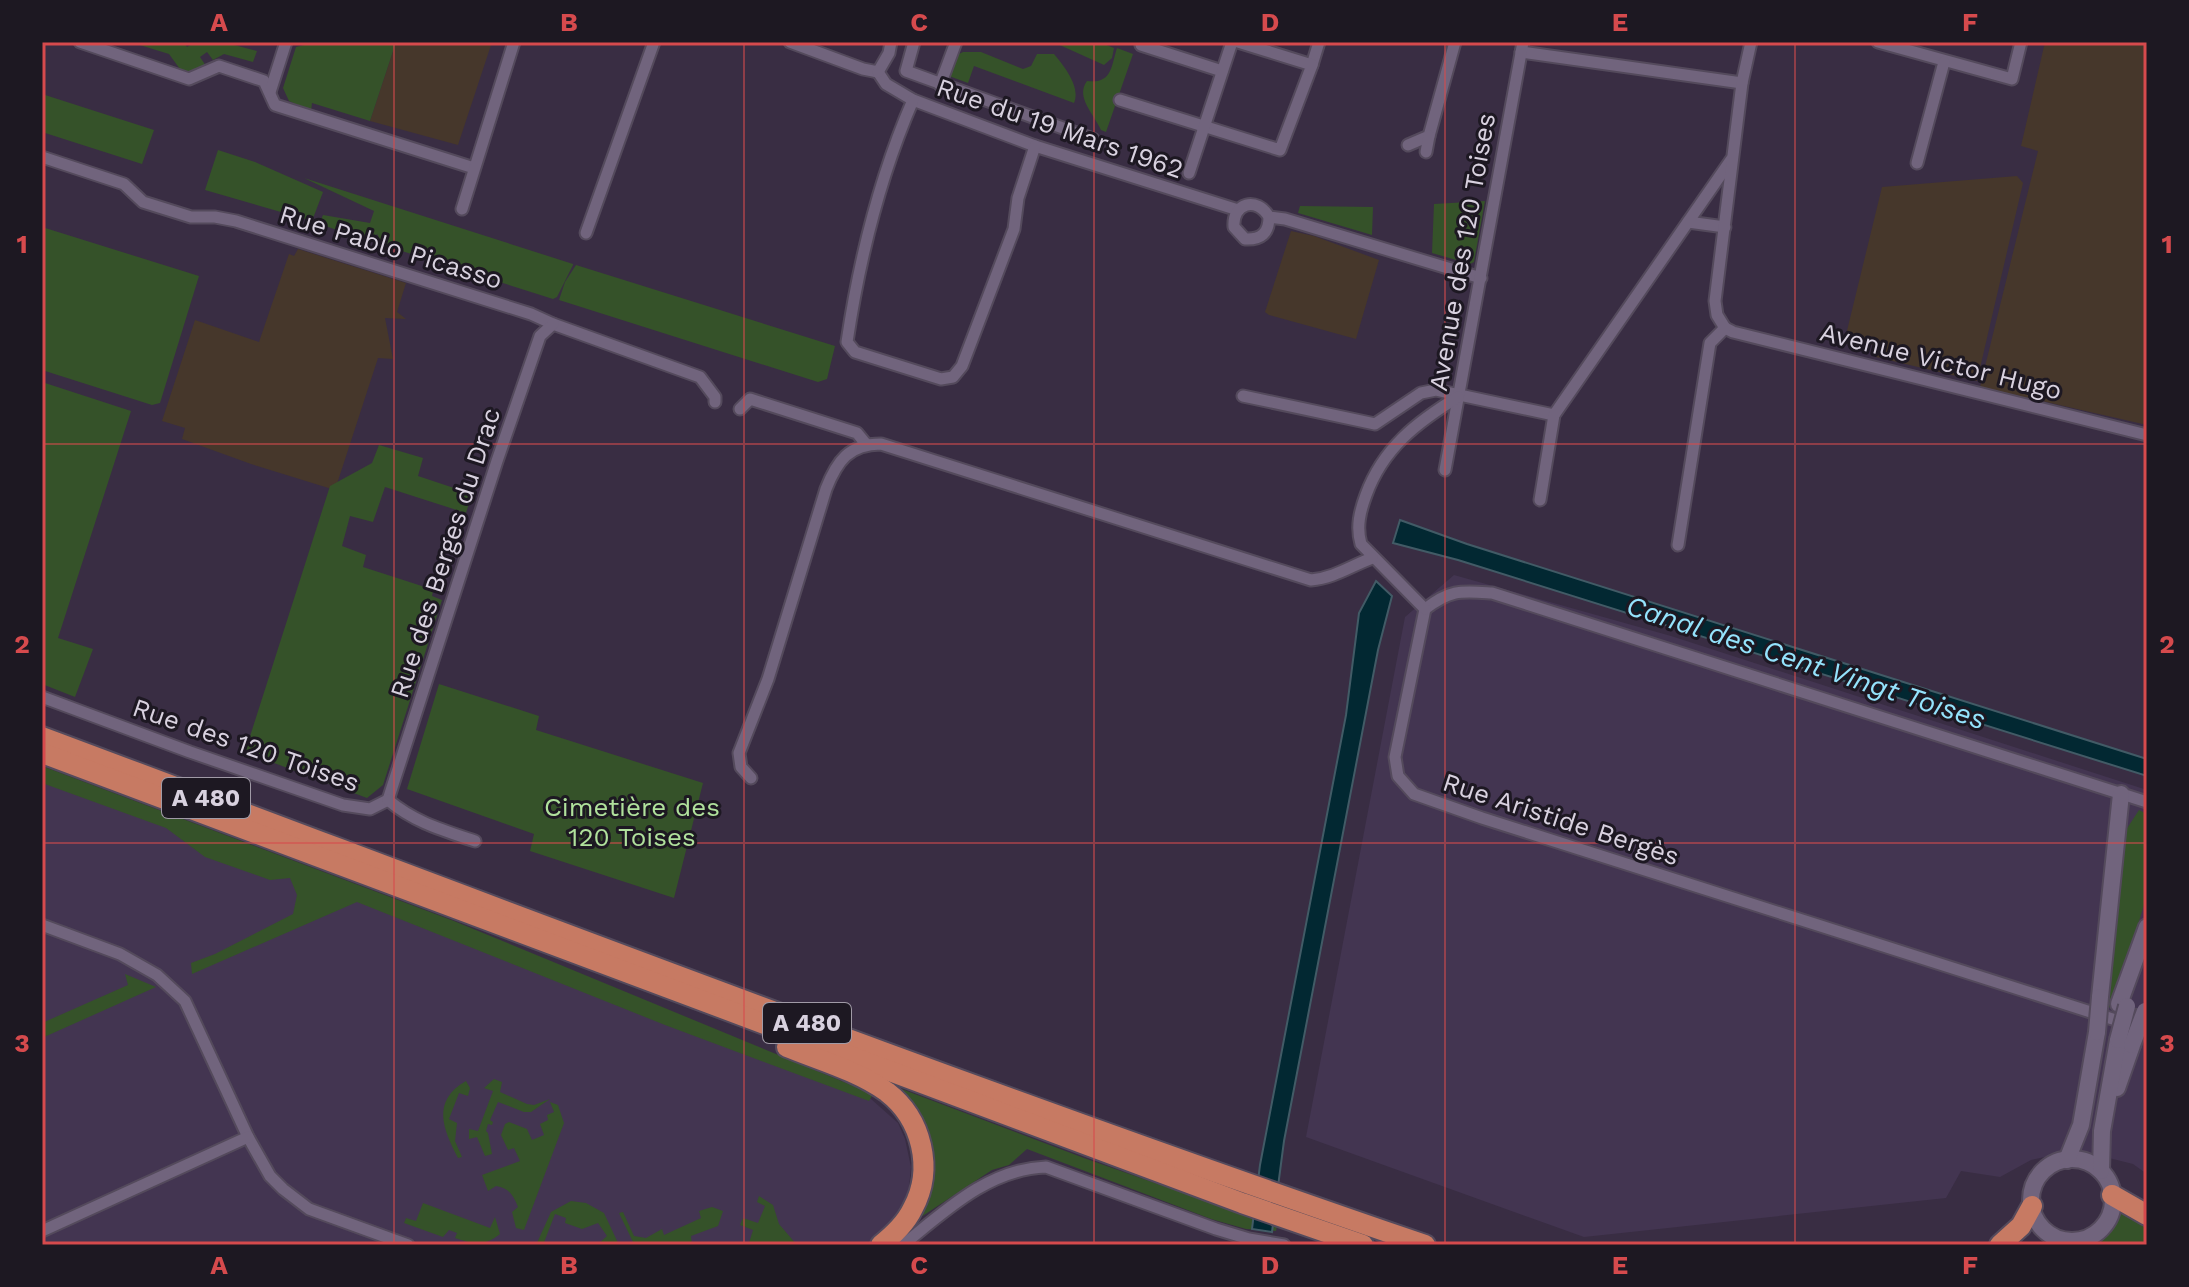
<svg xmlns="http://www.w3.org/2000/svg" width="2189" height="1287" viewBox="0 0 2189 1287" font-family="'Work Sans',sans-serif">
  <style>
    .built { fill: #433551 }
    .education { fill: #46372b }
    .green { fill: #355229 }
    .water { fill: #022832; stroke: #425b66; stroke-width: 2 }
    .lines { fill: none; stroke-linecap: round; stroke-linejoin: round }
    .street-casing { stroke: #544a5c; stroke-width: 15 }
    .secondary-casing { stroke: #544a5c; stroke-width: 20 }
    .highway-casing { stroke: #544a5c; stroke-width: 24 }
    .street { stroke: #71647d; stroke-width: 11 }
    .secondary { stroke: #71647d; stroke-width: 16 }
    .highway { stroke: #c77a63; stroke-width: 20 }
    .secondary-bridge-casing { stroke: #544a5c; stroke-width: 20; stroke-linecap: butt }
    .secondary-bridge { stroke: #71647d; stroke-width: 16 }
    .grid { fill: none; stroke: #d64a4d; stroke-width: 2; stroke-opacity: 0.55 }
    .labels { text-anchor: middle; stroke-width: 6; stroke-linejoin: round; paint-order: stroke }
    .shield { fill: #1d1822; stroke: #a09aa6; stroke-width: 2 }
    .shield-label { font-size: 24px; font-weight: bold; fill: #d8d1df }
    .street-label { font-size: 26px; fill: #d8d1df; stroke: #1d1822 }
    .park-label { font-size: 26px; fill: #b0e19c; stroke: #1d1822 }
    .water-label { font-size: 28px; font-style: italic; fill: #94e3fc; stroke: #1d1822 }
    .neatline { fill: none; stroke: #d64a4d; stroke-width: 3 }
    .grid-label { font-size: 26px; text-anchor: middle; font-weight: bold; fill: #d64a4d }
  </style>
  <rect width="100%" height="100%" fill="#392d43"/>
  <g class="built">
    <polygon points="1454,575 1671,636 2147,790 2147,1174 2133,1164 2077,1150 2031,1160 2000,1177 1961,1171 1946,1198 1584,1237 1306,1137 1405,617"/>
    <polygon points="42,781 273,867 568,985 871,1099 898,1123 905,1139 911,1167 907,1206 877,1245 42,1245"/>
  </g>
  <g class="education">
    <polygon points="396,42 492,42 458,145 370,121"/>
    <polygon points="2045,42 2147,42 2147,425 1980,387 2038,151 2021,146"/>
    <polygon points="2017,176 2023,183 1977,381 1876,357 1875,346 1869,344 1865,349 1844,343 1882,187"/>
    <polygon points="1291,231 1314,236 1379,260 1356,339 1269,315 1265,312"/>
    <polygon points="298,249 406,283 397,312 406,319 385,318 393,359 378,358 335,490 251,464 182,439 185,428 162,421 195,320 259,342 289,254 294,256"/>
  </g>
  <g class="green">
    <polygon points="130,42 184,42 187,47 195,42 223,42 257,51 253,62 224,54 213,60 207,52 200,57 206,66 185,76 169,54"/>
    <polygon points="305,42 396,42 370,121 312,103 311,111 289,101 283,88 296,47 304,45"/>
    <polygon points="1053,42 1099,42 1114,48 1112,58 1104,65"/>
    <path d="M 1117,48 L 1133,54 L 1106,132 L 1101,130 C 1094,114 1075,97 1087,81 C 1112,84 1111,67 1117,48 Z"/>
    <path d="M 963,52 L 981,52 L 1023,69 L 1031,66 L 1037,54 L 1054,54 C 1064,66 1081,87 1074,103 L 974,66 L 968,83 L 949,76 L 957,55 Z"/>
    <polygon points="42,94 154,130 142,164 42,132"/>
    <polygon points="218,150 255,162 323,192 312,221 205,190"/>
    <polygon points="304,178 573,264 573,265 557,297 553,299 383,245 377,234 371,241 322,225 320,222 323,215 370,223 374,211"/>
    <polygon points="1485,201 1474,262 1470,264 1432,253 1434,204"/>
    <polygon points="1300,206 1373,207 1372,235 1298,213"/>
    <polygon points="42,227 199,276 160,403 152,405 42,370"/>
    <polygon points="576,265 835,346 827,379 818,382 559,300 565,282"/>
    <polygon points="42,382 131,411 58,638 93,649 75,697 42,684"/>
    <polygon points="379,445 423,458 418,476 472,494 466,513 385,487 373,522 350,516 342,546 366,555 363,567 428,588 431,579 437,575 446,586 445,592 434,587 432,596 442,600 383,785 367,798 245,752 330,486 372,463"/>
    <polygon points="439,684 539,716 536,730 703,783 674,898 530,851 534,834 407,789"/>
    <polygon points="42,766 454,921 873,1094 869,1101 665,1025 357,902 192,974 191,963 215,954 293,914 297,895 290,878 270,880 205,857 166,828 42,783"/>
    <polygon points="2139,810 2147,814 2147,895 2113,1007 2104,1008 2124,833"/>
    <polygon points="125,974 156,987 42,1038 42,1023 128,985"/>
    <polygon points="494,1079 502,1082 500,1092 527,1104 534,1105 550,1099 531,1112 524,1112 498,1102 490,1120 493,1122 492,1125 488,1124 486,1131 488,1133 492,1154 485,1156 477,1137 469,1139 469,1129 478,1131 493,1091 484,1088"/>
    <path d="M 466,1081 L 470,1088 L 468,1096 L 459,1093 L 449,1119 L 457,1123 L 455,1141 L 462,1157 L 458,1158 C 443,1129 431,1101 466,1081 Z"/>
    <polygon points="891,1085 1084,1158 1277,1226 1276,1231 1246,1229 1211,1219 1027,1149 1009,1165 992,1170 912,1223 929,1176"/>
    <path d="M 550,1102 L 558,1105 L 564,1123 L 524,1230 L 516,1228 L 512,1212 L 518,1207 C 513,1195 509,1188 496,1186 L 488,1191 L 482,1175 L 520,1161 L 514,1148 L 508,1150 L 501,1135 L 505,1124 L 509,1122 L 527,1129 L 532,1140 L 544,1135 L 540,1124 L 548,1120 L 547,1115 L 554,1112 Z"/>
    <polygon points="759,1196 773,1205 779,1224 797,1245 744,1245 745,1242 749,1243 753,1230 740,1225 743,1218 758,1223 765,1206 757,1202"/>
    <polygon points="571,1201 586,1203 604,1213 619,1245 597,1245 607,1236 598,1223 582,1229 565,1223 566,1218 555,1214 543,1245 536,1245 551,1212"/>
    <path d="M 423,1203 L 490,1228 L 495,1217 L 500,1234 C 484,1247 473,1244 455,1238 L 457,1233 L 449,1230 L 443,1237 L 404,1223 L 406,1218 L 416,1221 Z"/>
    <polygon points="712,1207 723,1211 718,1226 691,1236 692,1245 641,1245 640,1242 634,1244 619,1213 623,1212 634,1236 646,1238 662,1229 664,1235 701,1218 699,1211"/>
    <polygon points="2122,1208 2147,1225 2147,1245 2097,1245 2110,1233"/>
  </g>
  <g class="water">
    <polygon points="1400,520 1467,544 2147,759 2147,776 1458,560 1393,543"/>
    <polygon points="1376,581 1392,596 1378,650 1284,1141 1272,1232 1252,1229 1260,1165 1346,715 1359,613"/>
  </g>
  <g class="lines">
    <g class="street-casing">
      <g id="street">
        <polyline points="80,42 189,79 219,66 264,81 275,105 474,168"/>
        <polyline points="790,42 863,69 878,72"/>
        <polyline points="914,42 906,71 1093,139"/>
        <polyline points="1878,42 2012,79 2021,42"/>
        <polyline points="1141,45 1222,71"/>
        <polyline points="1521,52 1742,83"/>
        <polyline points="1312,65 1319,42"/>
        <polyline points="878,72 886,84 913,100 1035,146 1238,210"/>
        <polyline points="878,72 889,53 891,42"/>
        <polyline points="940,85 956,42"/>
        <polyline points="270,92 286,42"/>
        <path d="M 913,100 C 880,176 859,261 847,342 L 855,352 L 941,379 L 953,377 L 962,366 L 1014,229 L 1018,198 L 1035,146"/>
        <polyline points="1120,100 1280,150 1312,65 1238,42"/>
        <polyline points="1408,145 1429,136 1455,42"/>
        <polyline points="1426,152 1429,136"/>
        <polyline points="42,157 124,184 143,202 191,217 215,217 236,221 531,314 553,324 700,377 715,397 715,402"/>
        <polyline points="1917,163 1944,62"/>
        <polyline points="1189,173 1232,42"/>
        <polyline points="462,209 514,42"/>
        <path d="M 1269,217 C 1269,233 1261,240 1245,239 L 1234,227 C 1232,203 1257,196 1269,217 L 1285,219 L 1481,278"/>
        <polyline points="1688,222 1725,227"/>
        <polyline points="586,233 654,42"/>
        <polyline points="1725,328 1733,332 2147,435"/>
        <polyline points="1243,396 1375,424 1421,393 1436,390 1554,415"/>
        <polyline points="740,409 750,399 857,433 866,444"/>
        <polyline points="1445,470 1523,42"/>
        <polyline points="1540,500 1554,415 1731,160"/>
        <polyline points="1678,545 1710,343 1725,328 1717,315 1715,301 1742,83 1751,42"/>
        <polyline points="1425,609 1395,757 1398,776 1414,794 1482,818 2147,1030"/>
        <path d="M 1425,609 C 1451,589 1461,591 1492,593 L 2147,802"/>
        <path d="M 1425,609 L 1361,544 C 1356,527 1360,511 1366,495 C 1383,448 1417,422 1458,397"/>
        <polyline points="42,697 190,752 343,805 370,809 388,800"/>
        <path d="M 751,778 L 741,767 L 739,753 L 768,679 L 826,489 C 837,461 849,444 881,444 L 1311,580 C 1334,578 1351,566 1372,558"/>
        <polyline points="388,800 497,461 540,336 553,324"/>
        <path d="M 388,800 C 414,822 442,830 475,841"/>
        <polyline points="42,925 120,954 157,975 185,1001 248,1137 270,1176 283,1189 309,1209 408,1245"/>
        <polyline points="42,1231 248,1137"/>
        <path d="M 903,1245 C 946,1210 989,1169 1046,1167 L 1216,1229 L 1249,1239 L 1284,1245"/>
      </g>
    </g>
    <g class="secondary-casing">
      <g id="secondary">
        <polyline points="2100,997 2121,794"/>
        <polyline points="2119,1004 2147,927"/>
        <polyline points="2117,1088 2132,1045"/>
        <circle cx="2072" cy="1200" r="41"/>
        <polyline points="2067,1160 2081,1125 2097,1032"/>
        <polyline points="2101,1171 2102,1131 2118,1040"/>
      </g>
    </g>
    <g class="highway-casing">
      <g id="highway">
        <path d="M 42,737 C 502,909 960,1086 1425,1245"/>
        <polyline points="42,753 1242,1203 1363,1245"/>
        <path d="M 787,1047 C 819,1060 858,1071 887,1092 C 922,1119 934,1169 913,1208 C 906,1223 894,1234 881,1245"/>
        <polyline points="2112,1195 2147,1215"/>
        <polyline points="2000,1245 2021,1226 2032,1206"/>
      </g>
    </g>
    <use href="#street" class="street"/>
    <use href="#secondary" class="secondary"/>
    <use href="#highway" class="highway"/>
    <g class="secondary-bridge-casing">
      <g id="secondary-bridge">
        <polyline points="2097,1032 2100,997"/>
        <polyline points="2118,1040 2127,1006"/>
        <polyline points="2132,1045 2145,1011"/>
      </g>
    </g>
    <use href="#secondary-bridge" class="secondary-bridge"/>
  </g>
  <path class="grid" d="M 394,42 L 394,1245M 744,42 L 744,1245M 1094,42 L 1094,1245M 1445,42 L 1445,1245M 1795,42 L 1795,1245M 42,444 L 2147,444M 42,843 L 2147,843"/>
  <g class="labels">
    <g class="shield">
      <rect x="162" y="778" width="88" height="40" rx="6"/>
      <rect x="763" y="1003" width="88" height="40" rx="6"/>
    </g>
    <g class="shield-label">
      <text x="206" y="806">A 480</text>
      <text x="807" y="1031">A 480</text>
    </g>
    <g class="street-label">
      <text transform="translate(1060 128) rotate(19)" y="9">Rue du 19 Mars 1962</text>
      <text transform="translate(391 247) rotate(17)" y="9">Rue Pablo Picasso</text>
      <text transform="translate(1462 252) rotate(-80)" y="9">Avenue des 120 Toises</text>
      <text transform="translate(1941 361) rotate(14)" y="9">Avenue Victor Hugo</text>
      <text transform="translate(445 553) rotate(-72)" y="9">Rue des Berges du Drac</text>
      <text transform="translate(246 745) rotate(19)" y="9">Rue des 120 Toises</text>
      <text transform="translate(1561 819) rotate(18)" y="9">Rue Aristide Bergès</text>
    </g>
    <g class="park-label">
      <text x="632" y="816">Cimetière des<tspan x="632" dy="30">120 Toises</tspan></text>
    </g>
    <g class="water-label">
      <text transform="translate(1806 662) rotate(18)" y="10">Canal des Cent Vingt Toises</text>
    </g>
  </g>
  <rect width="2189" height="1287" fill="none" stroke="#1d1822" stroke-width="88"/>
  <rect x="44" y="44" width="2101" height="1199" class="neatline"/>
  <g class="grid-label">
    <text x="219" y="31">A</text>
    <text x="569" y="31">B</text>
    <text x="919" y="31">C</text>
    <text x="1270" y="31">D</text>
    <text x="1620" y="31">E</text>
    <text x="1970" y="31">F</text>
    <text x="22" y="253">1</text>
    <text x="2167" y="253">1</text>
    <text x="22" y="653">2</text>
    <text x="2167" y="653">2</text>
    <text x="22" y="1052">3</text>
    <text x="2167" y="1052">3</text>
    <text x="219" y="1274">A</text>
    <text x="569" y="1274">B</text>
    <text x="919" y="1274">C</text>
    <text x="1270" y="1274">D</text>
    <text x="1620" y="1274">E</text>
    <text x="1970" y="1274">F</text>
  </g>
</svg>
